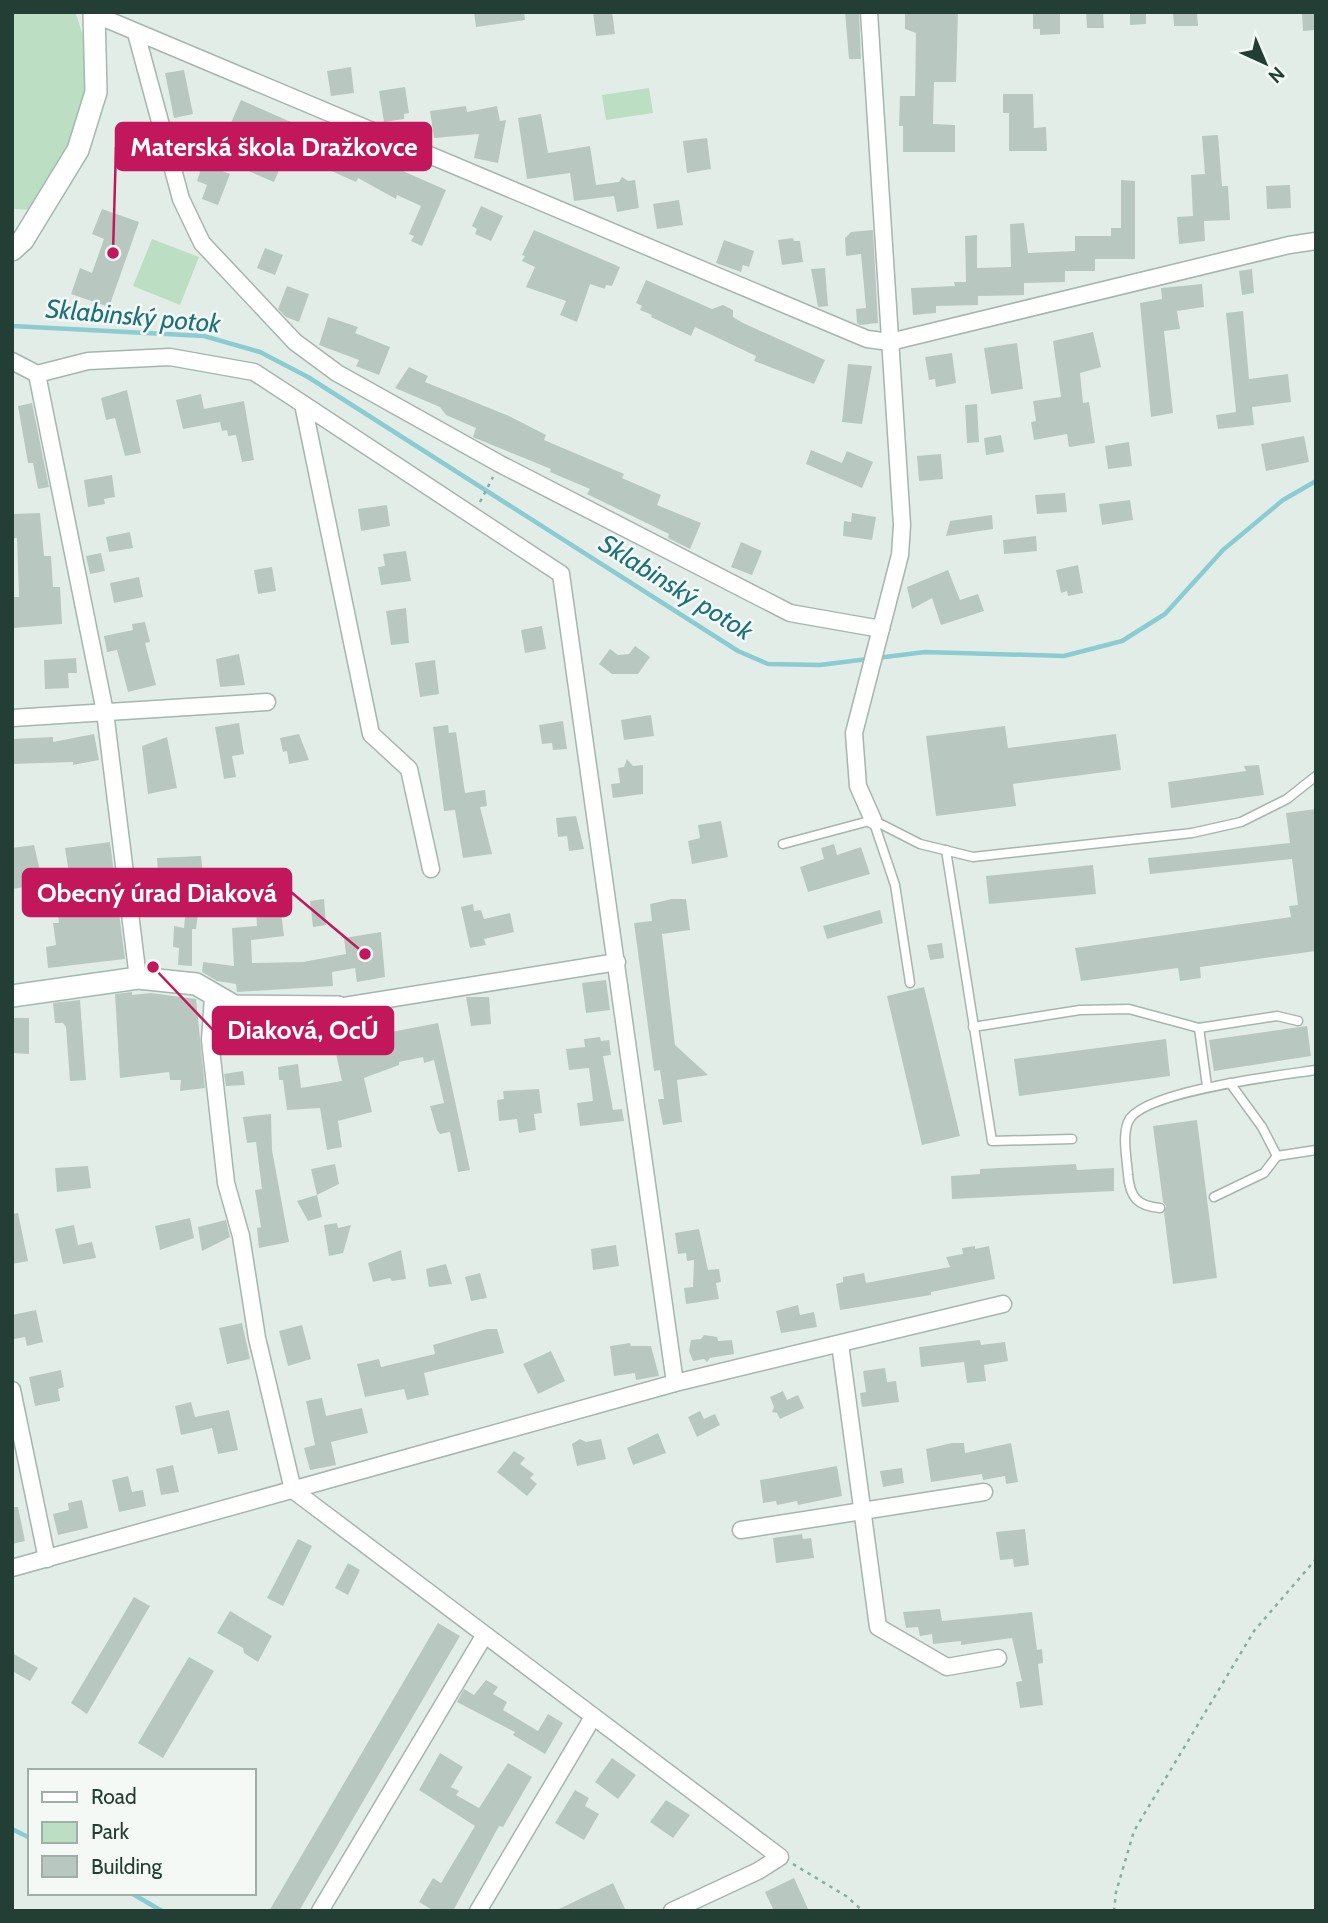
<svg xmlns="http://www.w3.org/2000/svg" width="1328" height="1923" viewBox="0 0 1328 1923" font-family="Cabin,sans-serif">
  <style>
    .green { fill: #bcdec3 }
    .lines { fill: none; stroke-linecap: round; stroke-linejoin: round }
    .stream { stroke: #8bcbd2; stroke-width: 4.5 }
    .building { fill: #b8c8c1 }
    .lane-casing { stroke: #a6b5af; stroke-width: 11 }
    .street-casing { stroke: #a6b5af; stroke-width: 19 }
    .secondary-casing { stroke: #a1b9af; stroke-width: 24 }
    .path { stroke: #84b0a0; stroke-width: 2.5; stroke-dasharray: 3.5 5; stroke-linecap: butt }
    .lane { stroke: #fff; stroke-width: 8 }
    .street { stroke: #fff; stroke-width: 16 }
    .secondary { stroke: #fff; stroke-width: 21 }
    .labels { text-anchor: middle; stroke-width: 5; stroke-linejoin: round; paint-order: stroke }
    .water-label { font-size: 26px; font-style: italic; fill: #1c717b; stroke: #f4f9f6 }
    .leader { fill: none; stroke: #c2185b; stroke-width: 2.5 }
    .callout-dot { fill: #c2185b; stroke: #f4f9f6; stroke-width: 2.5 }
    .callout { fill: #c2185b; stroke: #c2185b; stroke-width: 2.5 }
    .callout-label { font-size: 26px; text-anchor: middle; font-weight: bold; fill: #fff }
  </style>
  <rect width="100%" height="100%" fill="#e3ede8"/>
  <g class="green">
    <path d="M 12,12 L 75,12 C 109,99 75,135 36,210 L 12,209 Z"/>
    <polygon points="649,88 653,113 606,120 602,95"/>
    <polygon points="152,239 199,257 180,305 133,286"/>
  </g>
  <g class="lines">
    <g class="stream">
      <polyline points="12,326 204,336 260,352 308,377 738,651 768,664 820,665 868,659"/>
      <polyline points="877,658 925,652 1064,656 1122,641 1165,614 1223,550 1283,500 1316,481"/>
      <polyline points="12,1829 30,1838"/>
      <polyline points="131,1893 162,1911"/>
    </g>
  </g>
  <g class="building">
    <polygon points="474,12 524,12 525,20 476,27"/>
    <polygon points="593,12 612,12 615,34 596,36"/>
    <polygon points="845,12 859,12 861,59 849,59"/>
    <polygon points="905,12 958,12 956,82 934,82 933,124 955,125 955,152 903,152 903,126 899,126 900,96 915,96 916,33 905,29"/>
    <polygon points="1033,12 1060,12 1060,34 1040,35 1040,29 1033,29"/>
    <polygon points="1086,12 1103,12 1104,28 1087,28"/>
    <polygon points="1130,12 1146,12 1146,24 1130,25"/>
    <polygon points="1173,12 1197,12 1198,26 1174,26"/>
    <polygon points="1302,12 1316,12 1316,30 1303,31"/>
    <polygon points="351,67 354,93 331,96 327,71"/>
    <polygon points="184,70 193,114 174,118 165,73"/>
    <polygon points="405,87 409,113 404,114 404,119 384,122 379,91"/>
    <polygon points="1003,94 1033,94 1034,128 1046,127 1047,151 1009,151 1009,113 1003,113"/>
    <polygon points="241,100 446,190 422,246 411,241 414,236 409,234 421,206 397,195 396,199 358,178 356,182 287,151 274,182 239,167 254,135 230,125"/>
    <polygon points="466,106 467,112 497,106 500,121 506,120 498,163 474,158 479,134 434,138 430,111"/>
    <polygon points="541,114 548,153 590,146 596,185 619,182 622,177 628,181 635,180 639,208 617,212 614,196 574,201 570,173 527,179 518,118"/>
    <polygon points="1218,135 1222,186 1228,186 1230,220 1204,221 1205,241 1179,244 1177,217 1193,216 1191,175 1205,174 1202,136"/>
    <polygon points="707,138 711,169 687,173 683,141"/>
    <polygon points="192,159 230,174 218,205 202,199 207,185 197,181 200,172"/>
    <polygon points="1121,180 1135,181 1135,259 1095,259 1095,271 1065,271 1065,282 1024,283 1024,295 978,296 978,305 936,306 936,313 913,315 911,288 955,286 954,282 966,282 965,236 977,235 977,268 1011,267 1010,224 1024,223 1028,253 1075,251 1075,236 1111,236 1111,228 1121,228"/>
    <polygon points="1290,185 1291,208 1267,209 1266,186"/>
    <polygon points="679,200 683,225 657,229 653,204"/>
    <polygon points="481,206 503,216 491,241 475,234 477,229 472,226"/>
    <polygon points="102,209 139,222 109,307 71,294 80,268 92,273 104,239 92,234"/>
    <polygon points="534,230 620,267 612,286 606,285 605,289 590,284 577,322 560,315 566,301 526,287 535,267 522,261 525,256 522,255"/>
    <polygon points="873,230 878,323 860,325 857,323 856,309 866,308 861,254 846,256 845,238 851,232"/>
    <polygon points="793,238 794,241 800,241 803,262 782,265 778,240"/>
    <polygon points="724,240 754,251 749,267 743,265 741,272 716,263"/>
    <polygon points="265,248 283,255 275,275 257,268"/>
    <polygon points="825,268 828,306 818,307 811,269"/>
    <polygon points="1252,269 1254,293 1242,295 1239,271"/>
    <polygon points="646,280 712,309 723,305 733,310 733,317 743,323 825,360 814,384 754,361 756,356 695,327 691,336 651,317 652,315 640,310 642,306 636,303"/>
    <polygon points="1202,284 1204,307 1177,311 1180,329 1164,331 1173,413 1151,417 1140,303 1162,299 1161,288"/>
    <polygon points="287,286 309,294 299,322 286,317 278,309"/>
    <polygon points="1243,311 1249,379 1288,374 1291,402 1252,407 1254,425 1218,429 1216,415 1236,412 1226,313"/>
    <polygon points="328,317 358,327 355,333 390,347 379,375 356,366 359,360 319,345"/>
    <polygon points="1093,332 1101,367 1080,373 1083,403 1089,402 1095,443 1069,447 1067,434 1034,440 1031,422 1036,421 1033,401 1061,397 1053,341"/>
    <polygon points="1017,343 1023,389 991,394 984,348"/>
    <polygon points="952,353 956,383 936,387 935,379 929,380 925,357"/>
    <polygon points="848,364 872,366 862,424 842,422"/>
    <polygon points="409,367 428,376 425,382 509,416 546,435 544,440 624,474 622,478 661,495 657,505 701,523 690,549 668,538 669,534 587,494 590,489 550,472 551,469 475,438 473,437 476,428 446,415 440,407 395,388"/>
    <polygon points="127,390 141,453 125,456 115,418 106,420 101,398"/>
    <polygon points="201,394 204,409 244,401 254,460 242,462 236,435 228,436 227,430 222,431 220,422 183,429 176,400"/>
    <polygon points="32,403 49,487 38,489 33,463 28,463 18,406"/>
    <polygon points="977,404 979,442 967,443 965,405"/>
    <polygon points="1001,435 1004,452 986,455 984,438"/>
    <polygon points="1304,436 1309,462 1266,471 1261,444"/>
    <polygon points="1129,442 1132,466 1108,469 1105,446"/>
    <polygon points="811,450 842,463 847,451 873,462 862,488 806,464"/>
    <polygon points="941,454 943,479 919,481 917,456"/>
    <polygon points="112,475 115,497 104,499 105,504 88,507 84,480"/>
    <polygon points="1065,493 1067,512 1037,514 1035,495"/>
    <polygon points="1130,500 1133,520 1102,525 1099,504"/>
    <polygon points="387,505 390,526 361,531 358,509"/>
    <polygon points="40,513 44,556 51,556 53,587 60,587 62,624 14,628 12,597 19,597 17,538 13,538 12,514"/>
    <polygon points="852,513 876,517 872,540 843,536 844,521 851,522"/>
    <polygon points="992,515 993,529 946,536 950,521"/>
    <polygon points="130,532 133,548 109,552 106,537"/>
    <polygon points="1036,536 1037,551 1004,554 1003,540"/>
    <polygon points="741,542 762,551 752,575 731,567"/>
    <polygon points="406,551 411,581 381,585 378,567 385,566 383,554"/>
    <polygon points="101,553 105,571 90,574 86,556"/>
    <polygon points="1078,565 1083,593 1068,596 1067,591 1061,593 1056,570"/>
    <polygon points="272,567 276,591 258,594 254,570"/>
    <polygon points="948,570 960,600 978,594 984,611 941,625 932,598 912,609 907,587"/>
    <polygon points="139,577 143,597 114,603 110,583"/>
    <polygon points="406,608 409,643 391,645 386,611"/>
    <polygon points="145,622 150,642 145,643 156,685 128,692 117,650 107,652 104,636 133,630 132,624"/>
    <polygon points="542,626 546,649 525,653 521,630"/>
    <polygon points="635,646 650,657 638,674 612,674 599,664 610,649 618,655 629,654"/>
    <polygon points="239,654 245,685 220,687 216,659"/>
    <polygon points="76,658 77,673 68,673 69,688 45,689 44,660"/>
    <polygon points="435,660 439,694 420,697 415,663"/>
    <polygon points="651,715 654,736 624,740 621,720"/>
    <polygon points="563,721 567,749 553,750 552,743 542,744 539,725"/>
    <polygon points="239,723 244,754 232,756 236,777 224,779 215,727"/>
    <polygon points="448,725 449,733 456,732 465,793 485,790 487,806 480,807 492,854 463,858 455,810 444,811 433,727"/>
    <polygon points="1005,726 1008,748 1116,734 1121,770 1013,784 1016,806 936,816 926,736"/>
    <polygon points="94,734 99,760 73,765 73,762 12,764 12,739 53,737 53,742"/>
    <polygon points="299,734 309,760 289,764 287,751 283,752 280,738"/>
    <polygon points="167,737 177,788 148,794 142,746"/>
    <polygon points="627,759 633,766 643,765 643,794 613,798 611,784 620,783 618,768 624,767"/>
    <polygon points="1259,765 1264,795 1171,808 1168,782 1246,771 1244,766"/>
    <polygon points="1316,809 1316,951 1200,967 1201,978 1180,981 1178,968 1081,981 1075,948 1291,917 1289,906 1298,905 1292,859 1150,874 1148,858 1290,843 1286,813"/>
    <polygon points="576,816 584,849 569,851 567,836 558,837 556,818"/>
    <polygon points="721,821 728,857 692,864 688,841 700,838 698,825"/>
    <polygon points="110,842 125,959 48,968 46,947 56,945 53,923 59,923 54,889 71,886 65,848"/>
    <polygon points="834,844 837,855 861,847 870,874 808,892 800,867 824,859 821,848"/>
    <polygon points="34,845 43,884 12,889 12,848"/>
    <polygon points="201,856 203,875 196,929 192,929 192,966 178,965 179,948 173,947 174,926 184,928 188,885 159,887 157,858"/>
    <polygon points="1093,865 1096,894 989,904 986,876"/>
    <polygon points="255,892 267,892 268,905 280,904 284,936 251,940 252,963 303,962 346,954 344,938 381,932 385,977 357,982 355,968 332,972 333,986 237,992 236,984 217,981 202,972 203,962 234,966 232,928 257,926"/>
    <polygon points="324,899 326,925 313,927 310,901"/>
    <polygon points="672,899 686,899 690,930 662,934 675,1045 708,1075 677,1080 682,1122 663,1125 658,1099 664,1099 660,1070 654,1071 634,923 652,921 650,904"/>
    <polygon points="473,904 474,911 481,910 484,919 510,913 514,932 484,939 486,945 470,948 461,907"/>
    <polygon points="880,910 883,923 827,939 823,926"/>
    <polygon points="942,943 944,958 930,960 927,945"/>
    <polygon points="606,980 610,1010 586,1013 582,983"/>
    <polygon points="924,987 960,1136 922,1145 887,996"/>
    <polygon points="132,992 132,995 151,993 196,999 205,1088 180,1091 181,1080 170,1080 169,1072 120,1078 115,994"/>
    <polygon points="466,997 489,997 491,1024 471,1026"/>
    <polygon points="80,1000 86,1080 70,1081 66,1027 63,1023 55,1023 53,1003"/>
    <polygon points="12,1018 29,1018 29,1054 12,1053"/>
    <polygon points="237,1019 263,1019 264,1033 321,1023 324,1038 353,1031 355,1039 438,1023 470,1170 458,1172 450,1132 440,1134 437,1130 430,1106 444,1103 434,1060 424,1063 423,1057 399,1062 399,1065 364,1078 372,1112 338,1121 342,1147 327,1150 320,1108 287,1110 283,1080 279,1080 278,1067 298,1064 301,1088 342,1081 335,1049 236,1047 236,1037 221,1037 221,1027 236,1025"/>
    <polygon points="1307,1026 1311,1056 1214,1071 1209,1040"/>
    <polygon points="600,1037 601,1041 609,1040 611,1055 603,1056 613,1110 622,1109 624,1121 580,1126 577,1103 593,1101 589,1068 569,1070 566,1049 585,1047 584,1039"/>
    <polygon points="1166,1039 1170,1076 1019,1096 1014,1059"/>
    <polygon points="243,1071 245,1085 226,1086 224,1074"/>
    <polygon points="539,1089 542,1113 534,1114 536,1130 519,1133 517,1119 499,1121 497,1100 504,1099 503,1091"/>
    <polygon points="271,1114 272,1150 289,1242 259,1248 257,1228 261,1227 255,1190 262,1189 256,1142 247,1143 243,1117"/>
    <polygon points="1197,1120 1217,1278 1173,1284 1164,1213 1166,1206 1163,1202 1153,1126"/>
    <polygon points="335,1164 339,1184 317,1195 311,1169"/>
    <polygon points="1076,1164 1077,1170 1114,1168 1114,1191 952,1199 951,1176 980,1174 980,1169"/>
    <polygon points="88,1166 91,1188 57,1192 55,1168"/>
    <polygon points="317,1195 322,1217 308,1221 297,1201"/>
    <polygon points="18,1213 28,1261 12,1264 12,1214"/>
    <polygon points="190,1218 194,1238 160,1250 155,1226"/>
    <polygon points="226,1220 230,1237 202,1251 198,1227"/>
    <polygon points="337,1223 338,1228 351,1225 343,1253 329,1256 324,1225"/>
    <polygon points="74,1225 78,1245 92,1242 96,1258 63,1264 55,1229"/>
    <polygon points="699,1229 708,1270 719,1269 721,1282 716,1283 719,1299 686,1304 684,1288 693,1287 694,1260 687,1261 686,1253 678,1254 675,1233"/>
    <polygon points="616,1245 619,1266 593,1270 591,1249"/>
    <polygon points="975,1246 975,1249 989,1246 995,1279 931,1292 931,1295 840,1310 836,1284 843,1282 843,1277 864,1273 866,1283 950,1267 946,1257 963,1254 962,1248"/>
    <polygon points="401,1250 406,1279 392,1281 390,1278 373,1282 368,1263"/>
    <polygon points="446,1264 452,1284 429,1287 426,1269"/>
    <polygon points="480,1273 487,1298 471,1301 465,1277"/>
    <polygon points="798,1305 800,1315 814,1312 817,1327 781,1333 776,1311"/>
    <polygon points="36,1310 43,1342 27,1346 25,1337 14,1339 12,1315"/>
    <polygon points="242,1323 250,1359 227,1364 219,1328"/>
    <polygon points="302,1325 311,1359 288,1366 279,1331"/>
    <polygon points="487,1329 497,1329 504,1353 424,1373 429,1395 407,1400 404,1389 365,1397 357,1364 379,1359 381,1367 435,1354 433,1345"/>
    <polygon points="704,1335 717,1337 718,1341 732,1340 734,1354 710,1358 707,1362 704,1359 693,1361 689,1351 691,1340 701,1339"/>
    <polygon points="980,1340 981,1345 1005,1342 1008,1361 984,1365 986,1381 967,1383 964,1362 921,1367 919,1347"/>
    <polygon points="630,1343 631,1346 651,1346 659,1376 636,1380 635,1373 614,1376 610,1346"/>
    <polygon points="551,1351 565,1381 538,1394 523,1364"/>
    <polygon points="885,1368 887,1382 896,1381 899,1402 862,1407 860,1393 866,1392 863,1371"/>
    <polygon points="61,1370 64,1387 58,1389 60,1401 35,1406 29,1377"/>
    <polygon points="783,1391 787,1400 798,1395 804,1408 780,1419 777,1413 772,1412 774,1407 770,1397"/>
    <polygon points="322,1398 326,1416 362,1408 368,1433 331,1442 336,1465 310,1470 304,1448 315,1445 306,1401"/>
    <polygon points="191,1402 195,1417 229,1410 238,1450 218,1454 212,1428 181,1435 175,1406"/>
    <polygon points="700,1411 704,1419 715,1414 720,1425 697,1437 688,1417"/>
    <polygon points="658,1433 666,1453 633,1465 627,1448"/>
    <polygon points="580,1439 586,1442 601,1439 606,1459 577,1466 572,1444"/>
    <polygon points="952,1443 964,1443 965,1453 1011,1443 1018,1482 1006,1484 1005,1476 983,1480 982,1474 931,1482 926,1449"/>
    <polygon points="514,1451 525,1458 520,1464 534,1474 530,1478 537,1484 527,1496 497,1472"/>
    <polygon points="173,1465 179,1492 161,1495 156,1469"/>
    <polygon points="837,1466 842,1496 798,1505 797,1501 777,1505 776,1501 763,1503 760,1480"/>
    <polygon points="902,1468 904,1483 883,1487 880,1471"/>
    <polygon points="128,1476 132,1492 143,1490 146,1506 119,1512 112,1480"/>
    <polygon points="82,1500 88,1528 58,1535 53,1514 69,1510 68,1503"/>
    <polygon points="12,1507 18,1507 25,1541 12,1544"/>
    <polygon points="1025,1529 1029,1565 1014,1567 1013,1559 1000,1560 996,1532"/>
    <polygon points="802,1534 803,1539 811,1538 814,1558 776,1563 773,1538"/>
    <polygon points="298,1539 312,1546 283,1606 267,1598"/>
    <polygon points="348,1563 360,1570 348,1595 335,1588"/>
    <polygon points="134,1597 150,1606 87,1714 71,1703"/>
    <polygon points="940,1609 942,1621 1032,1612 1037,1650 1042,1649 1043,1663 1038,1664 1043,1705 1020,1708 1016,1682 1022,1681 1012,1638 961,1645 961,1641 933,1644 932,1634 920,1636 918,1627 906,1628 903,1612"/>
    <polygon points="230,1611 272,1636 258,1662 244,1653 243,1648 217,1633"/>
    <polygon points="438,1623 460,1636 399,1740 299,1911 269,1911"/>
    <polygon points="12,1653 38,1668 30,1681 12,1671"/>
    <polygon points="189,1657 214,1671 163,1758 138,1743"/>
    <polygon points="486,1680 498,1687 493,1694 507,1702 503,1710 538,1731 548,1714 563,1723 545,1754 513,1735 515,1732 457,1702 464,1689 474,1695"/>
    <polygon points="440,1753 463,1767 451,1787 459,1791 456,1795 479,1808 508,1763 532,1777 503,1827 499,1826 453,1911 434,1911 419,1902 433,1878 441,1883 475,1826 419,1790"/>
    <polygon points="612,1758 636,1775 618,1799 595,1782"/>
    <polygon points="575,1790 589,1798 585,1806 599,1814 584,1840 555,1823"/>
    <polygon points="666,1800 690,1815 673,1838 650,1822"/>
    <polygon points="794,1878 809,1911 774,1911 765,1892"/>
    <polygon points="613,1883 626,1911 555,1911"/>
  </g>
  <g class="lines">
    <g class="lane-casing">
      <g id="lane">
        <polyline points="873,820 895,885 910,983"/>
        <polyline points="783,844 873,820 920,844 973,857 1192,833 1241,822 1287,799 1316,776"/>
        <polyline points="946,850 992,1141 1072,1139"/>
        <polyline points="973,1027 1080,1010 1129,1009 1199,1028 1277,1016 1298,1021"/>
        <polyline points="1199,1028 1207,1086"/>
        <polyline points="1230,1083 1262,1127 1277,1156 1316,1150"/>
        <polyline points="1214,1197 1264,1173 1277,1156"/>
        <path d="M 1160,1208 C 1137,1206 1130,1197 1128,1175 C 1127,1159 1122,1137 1128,1122 C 1140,1091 1283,1075 1316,1070"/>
      </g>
    </g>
    <g class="street-casing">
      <g id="street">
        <polyline points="869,12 902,525 900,555 854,733 858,786 873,820"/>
        <polyline points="94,14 867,339 890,342 1289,245 1316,241"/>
        <polyline points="136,33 181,199 202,243 295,342 337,373 500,464 790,613 881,629"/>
        <polyline points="12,361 37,374 88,361 170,357 254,372 303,404"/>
        <polyline points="37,374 105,712 138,978"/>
        <polyline points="12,718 267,702"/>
        <polyline points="431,869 409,769 371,734 303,404 561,574 675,1383"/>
        <polyline points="213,997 210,1040 226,1183 241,1236 257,1338 293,1490 780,1857 758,1871 672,1911"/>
        <polyline points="338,1007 617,962"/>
        <polyline points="840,1344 878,1627 947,1667 998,1658"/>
        <polyline points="12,1390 47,1559"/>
        <polyline points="741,1530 984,1492"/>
        <polyline points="12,1568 675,1383 1003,1304"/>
        <polyline points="320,1911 484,1636"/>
        <polyline points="478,1911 593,1717"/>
      </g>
    </g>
    <g class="secondary-casing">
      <g id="secondary">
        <polyline points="12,250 23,240 78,150 96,92 94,12"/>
        <polyline points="12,996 138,978 196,984 234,1006 338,1007"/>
      </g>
    </g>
    <g class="path">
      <polyline points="480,502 493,477"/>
      <polyline points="793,1864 846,1896 863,1911"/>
      <polyline points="1114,1911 1116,1892 1134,1831 1254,1631 1316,1559"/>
    </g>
    <use href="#lane" class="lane"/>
    <use href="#street" class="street"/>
    <use href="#secondary" class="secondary"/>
  </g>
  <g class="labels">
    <g class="water-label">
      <text transform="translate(133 316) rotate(5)" y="9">Sklabinský potok</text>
      <text transform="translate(676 587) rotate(32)" y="9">Sklabinský potok</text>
    </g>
  </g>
  <path class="leader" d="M113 253L116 147M365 954L291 892M153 967L213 1030"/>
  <g class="callout-dot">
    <circle cx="113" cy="253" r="7"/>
    <circle cx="365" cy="954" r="7"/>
    <circle cx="153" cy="967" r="7"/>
  </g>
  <g class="callout">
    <rect x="116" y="123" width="315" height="47" rx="7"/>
    <rect x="23" y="869" width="268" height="47" rx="7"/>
    <rect x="213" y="1007" width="180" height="47" rx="7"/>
  </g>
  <g class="callout-label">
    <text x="274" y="156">Materská škola Dražkovce</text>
    <text x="157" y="902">Obecný úrad Diaková</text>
    <text x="303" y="1039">Diaková, OcÚ</text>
  </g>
  <rect width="1328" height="1923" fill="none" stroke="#233e35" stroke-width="28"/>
  <rect x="28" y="1769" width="228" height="126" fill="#f4f9f6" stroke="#a0aea9" stroke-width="2"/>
  <rect x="42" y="1792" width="35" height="10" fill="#ffffff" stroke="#a0aea9" stroke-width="2"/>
  <text x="91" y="1804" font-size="21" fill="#233e35">Road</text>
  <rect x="42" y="1822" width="35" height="21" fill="#bcdec3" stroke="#a0aea9" stroke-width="2"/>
  <text x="91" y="1839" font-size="21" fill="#233e35">Park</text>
  <rect x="42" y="1856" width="35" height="21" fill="#b8c8c1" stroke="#a0aea9" stroke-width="2"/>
  <text x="91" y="1874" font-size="21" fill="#233e35">Building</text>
  <g transform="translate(1265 63) rotate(136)" stroke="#f4f9f6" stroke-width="5" paint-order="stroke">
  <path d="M0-5L12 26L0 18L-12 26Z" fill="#233e35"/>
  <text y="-10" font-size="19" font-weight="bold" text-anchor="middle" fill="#233e35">N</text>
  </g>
</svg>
